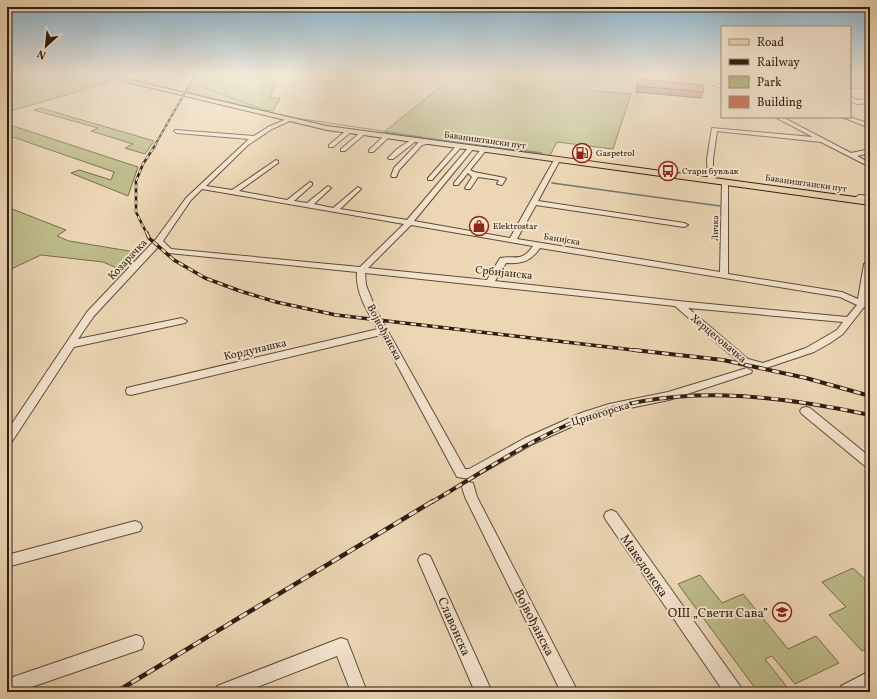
<svg xmlns="http://www.w3.org/2000/svg" width="877" height="699" viewBox="0 0 877 699" font-family="Vollkorn,serif">
  <style>
    .green { fill: #bdbc8a; stroke: #766c4d }
    .lines { fill: none; stroke-linecap: round; stroke-linejoin: round }
    .stream-far1 { stroke: #707972; stroke-width: 1 }
    .stream { stroke: #707972; stroke-width: 1.5 }
    .minor-casing { stroke: #5f4b39; stroke-width: 2 }
    .major-casing { stroke: #301d10; stroke-width: 2 }
    .minor { fill: #f3e4ce; fill-rule: evenodd }
    .major { fill: #ecd6b4; fill-rule: evenodd }
    .rail-far4-casing { stroke: #301d10; stroke-width: 2 }
    .rail-far3-casing { stroke: #301d10; stroke-width: 2.5 }
    .rail-far2-casing { stroke: #301d10; stroke-width: 3.5 }
    .rail-far1-casing { stroke: #301d10; stroke-width: 4 }
    .rail-casing { stroke: #301d10; stroke-width: 4.5 }
    .rail-far4 { stroke: #f3e4ce; stroke-width: 1; stroke-dasharray: 3; stroke-linecap: butt }
    .rail-far3 { stroke: #f3e4ce; stroke-width: 1.5; stroke-dasharray: 4; stroke-linecap: butt }
    .rail-far2 { stroke: #f3e4ce; stroke-width: 2; stroke-dasharray: 5.5; stroke-linecap: butt }
    .rail-far1 { stroke: #f3e4ce; stroke-width: 2.5; stroke-dasharray: 7; stroke-linecap: butt }
    .rail { stroke: #f3e4ce; stroke-width: 3; stroke-dasharray: 9; stroke-linecap: butt }
    .wall { fill: #af6d58; stroke: #301d10 }
    .building { fill: #cb7f66; stroke: #301d10 }
    .labels { text-anchor: middle; stroke-width: 4; stroke-linejoin: round; paint-order: stroke }
    .far-street-label { font-size: 9px; fill: #301d10; stroke: #f3e4ce }
    .far-poi-label { font-size: 9px; fill: #301d10; stroke: #f3e4ce; text-anchor: start }
    .street-label { font-size: 11px; fill: #301d10; stroke: #f3e4ce }
    .near-street-label { font-size: 13px; fill: #301d10; stroke: #f3e4ce }
    .near-poi-label { font-size: 13px; fill: #301d10; stroke: #f3e4ce; text-anchor: end }
  </style>
  <rect width="100%" height="100%" fill="#ecd6b4"/>
  <filter id="stains"><feTurbulence type="fractalNoise" baseFrequency=".005" numOctaves="4"/><feColorMatrix values="0 0 0 0 .2 0 0 0 0 .09 0 0 0 0 .02 0 0 0 .5 -.17"/></filter>
  <radialGradient id="worn" r=".72"><stop offset=".6" stop-color="#630" stop-opacity="0"/><stop offset="1" stop-color="#630" stop-opacity=".3"/></radialGradient>
  <g class="green">
    <polygon points="7,75 46,75 57,78 66,75 84,75 111,82 7,112"/>
    <polygon points="198,75 278,75 270,98 280,98 273,111 261,110 188,93"/>
    <polygon points="455,75 598,75 588,90 631,94 613,149 557,142 548,159 430,142 433,139 384,132"/>
    <polygon points="41,108 154,141 145,154 125,148 133,144 91,131 98,128 34,110"/>
    <polygon points="7,124 138,167 128,196 71,173 79,170 111,180 114,172 7,135"/>
    <polygon points="7,207 66,230 57,236 69,241 141,253 126,272 103,262 41,255 7,271"/>
    <polygon points="853,568 870,584 870,646 862,651 829,615 846,607 822,582"/>
    <polygon points="700,575 722,603 743,594 788,649 816,636 839,663 795,684 772,656 765,659 787,687 776,692 758,692 678,584"/>
  </g>
  <g class="lines">
    <g class="stream-far1">
      <polyline points="158,75 166,78"/>
      <polyline points="196,85 260,108 265,112 291,117"/>
      <polyline points="296,118 422,137"/>
      <polyline points="428,138 479,145"/>
    </g>
    <g class="stream">
      <polyline points="472,144 542,153"/>
      <polyline points="552,183 720,206"/>
    </g>
    <g class="minor-casing">
      <g id="minor">
        <polygon points="850,75 856,75 870,82 870,87 850,88 850,86 868,85"/>
        <polygon points="711,81 722,86 722,89 709,83"/>
        <polygon points="850,97 858,100 870,99 870,103 857,104 850,101"/>
        <polygon points="775,117 782,117 851,153 870,149 870,153 857,156 870,163 870,167 821,142 717,131 713,159 713,180 708,181 707,159 712,128 813,137"/>
        <polygon points="842,117 850,117 870,124 870,128"/>
        <path d="M 287,119 L 292,120 L 272,129 L 248,145 L 206,186 L 232,190 L 276,160 L 278,161 L 278,163 L 239,191 L 287,200 L 310,182 L 312,183 L 312,185 L 294,201 L 307,203 L 328,186 L 331,188 L 330,189 L 314,204 L 333,208 L 358,187 L 361,189 L 360,190 L 340,209 L 407,220 L 469,147 L 471,146 L 474,148 L 473,149 L 414,221 L 510,238 L 554,160 L 557,158 L 560,160 L 538,201 L 684,223 L 688,225 L 684,227 L 536,205 L 517,239 L 720,272 L 722,182 L 725,180 L 728,182 L 728,274 L 842,292 L 858,299 L 864,264 L 868,262 L 870,262 L 870,279 L 867,302 L 870,302 L 870,308 L 864,307 L 843,334 L 830,343 L 814,352 L 763,369 L 741,364 L 675,306 L 365,273 L 366,285 L 376,310 L 465,469 L 469,469 L 525,438 L 581,413 L 609,404 L 668,392 L 747,368 L 752,371 L 751,373 L 669,400 L 610,412 L 589,419 L 533,444 L 475,477 L 471,479 L 457,477 L 381,335 L 131,395 L 127,394 L 126,391 L 127,388 L 131,387 L 378,329 C 368,313 355,292 357,272 L 169,253 L 166,253 L 159,246 L 94,316 L 78,339 L 182,318 L 187,321 L 185,323 L 74,347 L 11,443 L 7,444 L 7,431 L 87,312 L 156,239 L 186,198 L 249,139 L 177,133 L 174,131 L 175,130 L 254,136 L 268,127 ZM 202,189 L 404,224 L 360,267 L 171,249 L 163,241 L 191,200 ZM 411,225 L 533,246 C 521,263 516,255 500,258 L 487,280 L 368,268 ZM 540,248 L 840,297 L 857,305 L 847,317 L 678,301 L 495,281 L 506,263 C 522,264 531,261 540,248 ZM 688,308 L 843,322 L 837,330 L 806,348 L 763,363 L 748,359 Z"/>
        <polygon points="347,130 352,131 333,147 329,147 329,145"/>
        <polygon points="361,132 366,133 345,151 341,151 341,149"/>
        <polygon points="385,135 390,136 373,152 369,152 369,150"/>
        <polygon points="414,138 416,139 416,141 393,159 389,159 388,158 397,149"/>
        <polygon points="430,140 432,141 432,143 422,145 399,170 396,177 392,177 391,176 394,168 418,143"/>
        <polygon points="457,145 462,146 432,180 428,180 428,178"/>
        <polygon points="484,147 487,149 470,170 474,172 505,178 506,179 502,185 497,184 499,180 478,177 470,189 466,189 465,188 472,177 468,173 458,185 454,185 454,183 482,148"/>
        <polygon points="859,195 870,196 870,200 863,199 861,201 857,201 856,197"/>
        <polygon points="806,407 810,408 870,457 870,469 866,467 802,414 800,411 802,408"/>
        <polygon points="468,482 473,483 477,497 578,692 561,692 465,497 462,487 463,483"/>
        <polygon points="611,510 616,512 740,686 742,692 724,692 606,520 604,516 606,512"/>
        <polygon points="135,521 140,523 142,527 140,531 7,567 7,555"/>
        <polygon points="425,554 430,556 492,692 475,692 418,560 420,556"/>
        <polygon points="136,635 142,637 144,643 142,649 17,692 7,692 7,679"/>
        <polygon points="341,638 347,640 367,692 351,692 337,656 244,692 215,692 217,686"/>
        <polygon points="870,671 870,688 863,692 839,692 841,686"/>
      </g>
    </g>
    <g class="major-casing">
      <polygon id="major" points="98,75 109,75 327,126 870,199 870,205 327,130"/>
    </g>
    <use href="#minor" class="minor"/>
    <use href="#major" class="major"/>
    <g class="rail-far4-casing">
      <polyline id="rail-far4" points="155,145 195,75"/>
    </g>
    <g class="rail-far3-casing">
      <polyline id="rail-far3" points="147,234 136,212 136,181 143,164 156,144"/>
    </g>
    <g class="rail-far2-casing">
      <polyline id="rail-far2" points="147,233 149,238 174,260 205,278 240,291 276,302 336,315 642,351"/>
    </g>
    <g class="rail-far1-casing">
      <g id="rail-far1">
        <polyline points="634,350 723,360 806,378 870,396"/>
        <path d="M 432,502 C 481,473 529,440 583,418 C 673,382 777,395 870,415"/>
      </g>
    </g>
    <g class="rail-casing">
      <polyline id="rail" points="116,692 433,501"/>
    </g>
    <use href="#rail-far4" class="rail-far4"/>
    <use href="#rail-far3" class="rail-far3"/>
    <use href="#rail-far2" class="rail-far2"/>
    <use href="#rail-far1" class="rail-far1"/>
    <use href="#rail" class="rail"/>
  </g>
  <polygon class="wall" points="637,86 703,92 701,98 636,92"/>
  <polygon class="building" points="639,79 704,85 703,92 637,86"/>
  <linearGradient id="sky" x2="0" y2="1"><stop stop-color="#89b5d3"/><stop offset="0.43" stop-color="#f6eddd"/><stop offset="1" stop-color="#f6eddd" stop-opacity="0"/></linearGradient>
  <rect width="877" height="173" fill="url(#sky)"/>
  <defs>
    <g id="fuel-ring" transform="scale(1)"><circle r="9.5" fill="#f3e4ce" stroke="#8f2418" stroke-width="1.5"/><path d="M-5.5-6h7V0h2V4h1.3V-2.5L3-4.5l.8-.8L6-3V5H2.5V1h-1V6h-7ZM-4.2-4.7v3.2H.2V-4.7Z" fill="#8f2418"/></g>
    <g id="bus-ring" transform="scale(1)"><circle r="9.5" fill="#f3e4ce" stroke="#8f2418" stroke-width="1.5"/><path d="M-5-6H5V4H4V6H2V4H-2V6H-4V4H-5ZM-3.5-4V0h7V-4ZM-3.5 1.2v1.5H-2V1.2ZM2 1.2v1.5H3.5V1.2Z" fill="#8f2418"/></g>
    <g id="shop-ring" transform="scale(1)"><circle r="9.5" fill="#f3e4ce" stroke="#8f2418" stroke-width="1.5"/><path d="M-5-2.5h2.3a2.7 3.5 0 0 1 5.4 0H5L5.5 6h-11ZM-1.5-2.5h3a1.5 2.3 0 0 0-3 0Z" fill="#8f2418"/></g>
    <g id="school-ring" transform="scale(1)"><circle r="9.5" fill="#f3e4ce" stroke="#8f2418" stroke-width="1.5"/><path d="M0-5L7-2L0 1L-7-2ZM-4 1L0 2.5L4 1V4Q0 6-4 4Z" fill="#8f2418"/></g>
  </defs>
  <g fill-rule="evenodd">
    <use href="#fuel-ring" x="582" y="153"/>
    <use href="#bus-ring" x="668" y="171"/>
    <use href="#shop-ring" x="479" y="226"/>
    <use href="#school-ring" x="782" y="612"/>
  </g>
  <g class="labels">
    <g class="far-street-label">
      <text transform="translate(485 140) rotate(8)" y="3">Баваништански пут</text>
      <text transform="translate(806 183) rotate(8)" y="3">Баваништански пут</text>
      <text transform="translate(715 228) rotate(-89)" y="3">Личка</text>
      <text transform="translate(562 239) rotate(9)" y="3">Банијска</text>
    </g>
    <g class="far-poi-label">
      <text x="596" y="156">Gaspetrol</text>
      <text x="682" y="174">Стари бувљак</text>
      <text x="493" y="229">Elektrostar</text>
    </g>
    <g class="street-label">
      <text transform="translate(127 259) rotate(-47)" y="4">Козарачка</text>
      <text transform="translate(504 272) rotate(6)" y="4">Србијанска</text>
      <text transform="translate(385 332) rotate(62)" y="4">Војвођанска</text>
      <text transform="translate(719 338) rotate(40)" y="4">Херцеговачка</text>
      <text transform="translate(255 349) rotate(-13)" y="4">Кордунашка</text>
      <text transform="translate(600 413) rotate(-17)" y="4">Црногорска</text>
    </g>
    <g class="near-street-label">
      <text transform="translate(645 565) rotate(55)" y="5">Македонска</text>
      <text transform="translate(535 622) rotate(63)" y="5">Војвођанска</text>
      <text transform="translate(455 626) rotate(66)" y="5">Славонска</text>
    </g>
    <g class="near-poi-label">
      <text x="768" y="617">ОШ „Свети Сава”</text>
    </g>
  </g>
  <rect width="877" height="699" fill="none" stroke="#ecd6b4" stroke-width="24"/>
  <rect x="8" y="8" width="861" height="683" fill="none" stroke="#301d10" stroke-width="2"/>
  <rect x="12" y="12" width="853" height="675" fill="none" stroke="#301d10"/>
  <rect x="721" y="26" width="130" height="92" fill="#f3e4ce" stroke="#a59482"/>
  <rect x="729" y="39" width="20" height="6" fill="#ecd6b4" stroke="#a59482"/>
  <text x="757" y="46" font-size="12" fill="#301d10">Road</text>
  <rect x="729" y="59" width="20" height="6" fill="#301d10" stroke="#a59482"/>
  <text x="757" y="66" font-size="12" fill="#301d10">Railway</text>
  <rect x="729" y="76" width="20" height="12" fill="#bdbc8a" stroke="#a59482"/>
  <text x="757" y="86" font-size="12" fill="#301d10">Park</text>
  <rect x="729" y="96" width="20" height="12" fill="#cb7f66" stroke="#a59482"/>
  <text x="757" y="106" font-size="12" fill="#301d10">Building</text>
  <g transform="translate(46 46) rotate(207)" stroke="#f3e4ce" stroke-width="3" paint-order="stroke">
  <path d="M0-3L7 15L0 10L-7 15Z" fill="#301d10"/>
  <text y="-6" font-size="11" font-weight="bold" text-anchor="middle" fill="#301d10">N</text>
  </g>
  <rect width="100%" height="100%" filter="url(#stains)"/>
  <rect width="100%" height="100%" fill="url(#worn)"/>
</svg>
